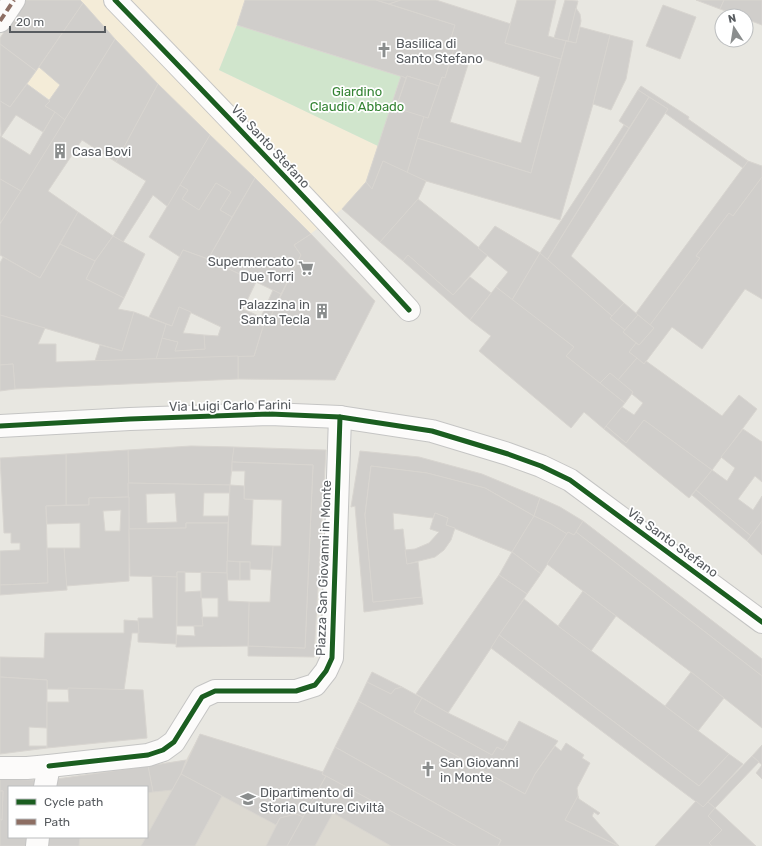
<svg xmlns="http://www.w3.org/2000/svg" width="762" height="846" viewBox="0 0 762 846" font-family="Rubik,sans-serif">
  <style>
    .commercial { fill: #f4ecd8 }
    .education { fill: #dcd9d1 }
    .green { fill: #d0e5cc }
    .building { fill: #d0cecb; stroke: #d8d5d0; fill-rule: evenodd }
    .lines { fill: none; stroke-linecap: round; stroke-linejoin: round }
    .pedestrian-casing { stroke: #c5c5c4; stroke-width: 24 }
    .minor-casing { stroke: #c5c5c4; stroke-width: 24 }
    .tertiary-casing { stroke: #c5c5c4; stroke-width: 24 }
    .pedestrian { stroke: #fcfbfa; stroke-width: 22 }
    .minor { stroke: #fcfbfa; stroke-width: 22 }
    .tertiary { stroke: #fcfbfa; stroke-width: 22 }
    .quiet { stroke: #8d6e63; stroke-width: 4; stroke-dasharray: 8 4; stroke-linecap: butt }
    .cycleway-casing { stroke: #fff; stroke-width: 8 }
    .cycleway { stroke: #1b5e20; stroke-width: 5 }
    .labels { text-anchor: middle; stroke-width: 3.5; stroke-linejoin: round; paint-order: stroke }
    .poi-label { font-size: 13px; fill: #585c60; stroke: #fff; text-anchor: start }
    .park-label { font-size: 13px; fill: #348333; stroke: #fff }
    .street-label { font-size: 13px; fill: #585c60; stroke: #fff }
  </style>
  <rect width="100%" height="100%" fill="#e8e7e1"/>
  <polygon class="commercial" points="26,0 245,0 237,25 219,70 378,146 366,182 342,209 299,243 301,255 281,294 208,259 232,217 146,181 116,162 82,140 50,100 27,84 36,71 0,44 0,38"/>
  <polygon class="education" points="200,734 323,772 322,774 456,846 46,846 48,837 147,837 147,787 57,779 186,760"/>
  <polygon class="green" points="237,25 401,76 378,146 219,70"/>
  <g class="building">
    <polygon points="26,0 80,0 83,3 36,71 0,44 0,38"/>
    <polygon points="245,0 376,0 455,25 451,38 457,39 445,78 442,77 439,86 407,76 406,78 237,25"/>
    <polygon points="376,0 401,0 389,4"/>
    <path d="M 401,0 L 436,0 L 511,24 L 505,43 L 561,59 L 531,173 L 417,138 L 424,116 L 428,118 L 442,77 L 445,78 L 457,39 L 451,38 L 455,25 L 389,4 ZM 471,55 L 540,77 L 521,143 L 450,122 Z"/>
    <polygon points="517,0 556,0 548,36 566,41 561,59 505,43"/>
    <polygon points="565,0 578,1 568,41 554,38"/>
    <polygon points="696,0 724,0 720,9"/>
    <polygon points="724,0 762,0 762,25 746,19 746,16 739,16 720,9"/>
    <polygon points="83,3 115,39 65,120 45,106 60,85 39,67"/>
    <polygon points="663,5 696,17 680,59 646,46"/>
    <polygon points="576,8 580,14 581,21 576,43 568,41"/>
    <polygon points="580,27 610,35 593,104 560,220 426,181 407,173 417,138 531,173 566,41 576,43"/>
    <polygon points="610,35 633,41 626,79 611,110 593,104"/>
    <polygon points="115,39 158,84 116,162 82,140 48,191 78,212 40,278 0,255 0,224"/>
    <polygon points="0,44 36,71 10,107 0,101"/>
    <polygon points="401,76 406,78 396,108 424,116 407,173 383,161 372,189 366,182"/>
    <polygon points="407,76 439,86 428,118 396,108"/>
    <polygon points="27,84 50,101 45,106 55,112 43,132 16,115 1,137 0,101 10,107"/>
    <polygon points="158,84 210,135 168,207 153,195 123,242 113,236 146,181 116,162"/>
    <polygon points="641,86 689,117 688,119 748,161 743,168 665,113 668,109 638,90"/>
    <polygon points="638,90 649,97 629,128 619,121"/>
    <polygon points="649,97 668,109 571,256 624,303 612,316 547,260"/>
    <polygon points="55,112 65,120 21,191 0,179 0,136 30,155"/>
    <polygon points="624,125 629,128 547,260 540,253"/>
    <polygon points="210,135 255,178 232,217 220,210 231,192 216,183 199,210 182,199 188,190 180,185"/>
    <polygon points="383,161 426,181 418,199 380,242 342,209 366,182 372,189"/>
    <polygon points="748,161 762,166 762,177 733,216 729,213 696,256 700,258 650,325 636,313"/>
    <polygon points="762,177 762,299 745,289 702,349 672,327 644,364 629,352 636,343 639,345 654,328 650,325 700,258 696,256 729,213 733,216"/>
    <polygon points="255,178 311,234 294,245 301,255 281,294 208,259"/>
    <polygon points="0,179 21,191 1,222 0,222"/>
    <polygon points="216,183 231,192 220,210 232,217 208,259 183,250 180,257 149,237 180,185 188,190 182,199 199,210"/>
    <polygon points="418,199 488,255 453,295 408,255 403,261 380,242"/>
    <polygon points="78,212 113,236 95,261 60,244"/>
    <polygon points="495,226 540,253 512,300 496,287 508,272 478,248"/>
    <polygon points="311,234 375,301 335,380 238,379 238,356 254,356 265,320 268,322 301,255 294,245"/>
    <polygon points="113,236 145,254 124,298 86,279 95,261"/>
    <polygon points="60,244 95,261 86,279 124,298 118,309 134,312 122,351 0,315 0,263 3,257 40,278"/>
    <polygon points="183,250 208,259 256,282 243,309 261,317 273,290 281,294 268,322 265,320 254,356 156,359 162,338 178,342 175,351 205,349 204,335 218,336 221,327 179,307 172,326 149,317"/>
    <polygon points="540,253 612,316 610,318 625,330 623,332 636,343 629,352 637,358 618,380 610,373 600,383 566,356 574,347 512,300"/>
    <polygon points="408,255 453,295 470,277 491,293 470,320 403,261"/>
    <polygon points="496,287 574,347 566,356 625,403 604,429 584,412 571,428 479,351 491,336 470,320"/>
    <polygon points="624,303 638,315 625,330 610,318"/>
    <polygon points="179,307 191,312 183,333 204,335 205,349 175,351 178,342 162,338 166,324 172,326"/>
    <polygon points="134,312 166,324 156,359 95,361 100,345 122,351"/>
    <polygon points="0,315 45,328 38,344 56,344 56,362 238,356 238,379 15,389 13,364 0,365"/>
    <polygon points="638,315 654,328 639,345 623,332"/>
    <polygon points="637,358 644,364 646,361 722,416 739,395 757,409 712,470 644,420 626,443 606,426 622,407 634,415 643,403 632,394 633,392 618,380"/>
    <polygon points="13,364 15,389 0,391 0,365"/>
    <polygon points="610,373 633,392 625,403 600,383"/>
    <polygon points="644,420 712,470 689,498 604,429 606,426 626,443"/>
    <polygon points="743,429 762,442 762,482 755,476 738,499 753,510 762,496 762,521 751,536 696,490 712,470 727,481 735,468 721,457"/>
    <polygon points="191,446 234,447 230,485 128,483 128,450"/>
    <polygon points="234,447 326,450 314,657 248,656 248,646 305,648 313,465 232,462"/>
    <polygon points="128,450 129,497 89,498 89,505 66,505 66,454"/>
    <polygon points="360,451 419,457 482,474 540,498 534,516 485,488 427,473 371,466 365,515 373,602 422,597 423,604 364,612 355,506 351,507"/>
    <polygon points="66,454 66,505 46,506 48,583 0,585 0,551 20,550 20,543 11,543 11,533 4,533 0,458"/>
    <polygon points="232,462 313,465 305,648 248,646 249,602 270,602 273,546 281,546 282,500 244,499 245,471 232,471"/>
    <polygon points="371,466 427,473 485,488 534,516 512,552 446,525 448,518 435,513 433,518 393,513 394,530 403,529 407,564 418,562 422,597 373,602 365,515"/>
    <path d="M 128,483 L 230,485 L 230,493 L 204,493 L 203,516 L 229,516 L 228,523 L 186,523 L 186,528 L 129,529 ZM 175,493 L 177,522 L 147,523 L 146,494 Z"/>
    <polygon points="230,485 244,486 244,499 253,500 251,545 273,546 271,570 249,569 250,562 227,561"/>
    <polygon points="696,490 751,536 747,541 692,495"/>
    <path d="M 129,497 L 129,581 L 66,586 L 64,548 L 80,548 L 80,523 L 47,524 L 46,506 L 89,505 L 89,498 ZM 121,510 L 120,531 L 105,531 L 103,511 Z"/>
    <polygon points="540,498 560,507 583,521 574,535 568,532 567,534 551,524 534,516"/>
    <polygon points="435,513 448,518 446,525 455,528 451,540 444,550 435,557 407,564 405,550 415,549 429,543 439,532 430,529"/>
    <polygon points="534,516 551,524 567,534 541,574 512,552"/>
    <polygon points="583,521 762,659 762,676 576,532"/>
    <polygon points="762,521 762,555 747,541"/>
    <polygon points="186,523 228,523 227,573 177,572 177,577 130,576 129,529 186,528"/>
    <polygon points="568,532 574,535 576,532 762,676 762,728 691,672 547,564"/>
    <polygon points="47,548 64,548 67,590 0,595 0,585 48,583"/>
    <polygon points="512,552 541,574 527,594 499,575"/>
    <polygon points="227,561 240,562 240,580 227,580"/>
    <rect x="240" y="562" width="10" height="18"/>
    <polygon points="177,572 185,572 185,592 201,591 203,626 177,626"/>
    <polygon points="201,572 227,573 228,601 249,602 248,646 176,647 177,635 195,636 194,626 203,626 202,617 218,617 218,598 201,598"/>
    <polygon points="499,575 527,594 448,713 416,694"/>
    <polygon points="152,576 177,577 176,644 138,642 138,618 153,618"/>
    <polygon points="583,591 616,616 591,651 558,626"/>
    <polygon points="524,599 558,626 729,754 699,786 499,635"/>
    <polygon points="124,620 138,621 139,633 132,633 124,690 47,689 47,680 0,677 0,657 44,658 45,633 124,633"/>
    <polygon points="499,635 699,786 729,754 743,764 703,807 491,648"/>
    <polygon points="372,672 402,687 395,689 391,694 367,682"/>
    <polygon points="691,672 724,698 698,731 665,706"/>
    <polygon points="0,677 47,680 47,728 29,727 29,746 47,746 47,748 0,754"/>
    <polygon points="367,682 391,694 395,689 402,687 422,698 414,712 492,755 497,747 503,750 519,721 558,741 535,774 525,794 358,701"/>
    <polygon points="68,688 143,690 147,738 47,748 47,702 69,702"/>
    <polygon points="422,698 448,713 508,742 503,750 497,747 492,755 414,712"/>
    <polygon points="358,701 525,794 535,774 555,746 561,751 566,743 584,755 582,758 590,763 577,788 578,796 565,820 618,846 498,846 501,840 335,747"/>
    <polygon points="200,734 323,772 322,774 326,776 303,817 296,814 280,818 276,825 181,774"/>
    <polygon points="762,745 762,765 752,756"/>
    <polygon points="335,747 501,840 498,846 456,846 322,774"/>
    <polygon points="752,756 759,762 715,808 708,802"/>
    <polygon points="186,760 181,774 172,790 153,792 148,766"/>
    <polygon points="762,765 762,779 756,773"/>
    <polygon points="148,766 153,792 147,793 147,787 56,787 57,779"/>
    <polygon points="181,774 222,796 195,846 141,846"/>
    <polygon points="326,776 456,846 391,846 333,813 315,846 287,846"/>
    <polygon points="0,779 37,780 36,787 9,787 9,837 28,837 27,846 0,846 0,819 2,820 3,791 0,791"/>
    <polygon points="0,791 3,791 2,820 0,819"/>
    <polygon points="578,796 579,799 600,813 598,815 594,812 592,816 619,846 565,820"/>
    <polygon points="696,801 703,807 708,802 715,808 708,816 722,830 709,843 712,846 655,846"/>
    <polygon points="715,808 756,846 712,846 709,843 722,830 708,816"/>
    <polygon points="296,814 303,817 287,846 266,846 280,818"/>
    <polygon points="48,837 80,837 79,846 46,846"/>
  </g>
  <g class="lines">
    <g class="pedestrian-casing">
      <g id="pedestrian">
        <path d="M 115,0 C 214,102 313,205 409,310"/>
        <polyline points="0,21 14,0"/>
      </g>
    </g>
    <g class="minor-casing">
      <g id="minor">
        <polyline points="49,766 148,755 163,750 174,742 202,697 215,691 296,691 315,685 326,671 332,658 340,417"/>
        <polyline points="0,768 27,768 49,766 45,787"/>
        <polyline points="37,846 38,837"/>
      </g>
    </g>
    <g class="tertiary-casing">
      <polyline id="tertiary" points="0,426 130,419 270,414 340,417 432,431 508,454 541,466 570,480 762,622"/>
    </g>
    <use href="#pedestrian" class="pedestrian"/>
    <use href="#minor" class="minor"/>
    <use href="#tertiary" class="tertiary"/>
    <polyline class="quiet" points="0,21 14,0"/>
    <g class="cycleway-casing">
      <g id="cycleway">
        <path d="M 115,0 C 214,102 313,205 409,310"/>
        <polyline points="0,426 130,419 270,414 340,417 432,431 508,454 541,466 570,480 762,622"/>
        <polyline points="49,766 148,755 163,750 174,742 202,697 215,691 296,691 315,685 326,671 332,658 340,417"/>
      </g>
    </g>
    <use href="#cycleway" class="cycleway"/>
  </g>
  <defs>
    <g id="church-bare" transform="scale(1.2)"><path d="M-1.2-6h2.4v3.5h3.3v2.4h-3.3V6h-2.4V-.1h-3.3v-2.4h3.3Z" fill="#8a8d8d" stroke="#fff" stroke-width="2.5" paint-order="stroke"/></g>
    <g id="building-bare" transform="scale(1.2)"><path d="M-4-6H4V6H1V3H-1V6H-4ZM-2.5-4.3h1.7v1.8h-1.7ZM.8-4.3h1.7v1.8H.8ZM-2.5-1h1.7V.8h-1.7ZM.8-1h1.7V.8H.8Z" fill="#8a8d8d" stroke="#fff" stroke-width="2.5" paint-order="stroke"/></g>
    <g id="supermarket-bare" transform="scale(1.2)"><path d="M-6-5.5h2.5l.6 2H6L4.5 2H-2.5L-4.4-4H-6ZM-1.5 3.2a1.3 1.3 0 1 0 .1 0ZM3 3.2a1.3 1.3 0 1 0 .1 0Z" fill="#8a8d8d" stroke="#fff" stroke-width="2.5" paint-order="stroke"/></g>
    <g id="university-bare" transform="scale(1.2)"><path d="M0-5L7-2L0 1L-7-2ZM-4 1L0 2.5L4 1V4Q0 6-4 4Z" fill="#8a8d8d" stroke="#fff" stroke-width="2.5" paint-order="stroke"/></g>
  </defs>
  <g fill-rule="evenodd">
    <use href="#church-bare" x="384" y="50"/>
    <use href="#building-bare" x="60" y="151"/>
    <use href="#supermarket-bare" x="306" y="268"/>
    <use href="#building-bare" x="322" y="311"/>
    <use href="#church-bare" x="428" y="769"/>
    <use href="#university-bare" x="248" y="799"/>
  </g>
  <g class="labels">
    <g class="poi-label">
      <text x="396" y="48">Basilica di<tspan x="396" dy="15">Santo Stefano</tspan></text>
      <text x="72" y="156">Casa Bovi</text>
      <text x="294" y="266" text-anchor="end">Supermercato<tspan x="294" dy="15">Due Torri</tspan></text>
      <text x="310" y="309" text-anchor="end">Palazzina in<tspan x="310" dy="15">Santa Tecla</tspan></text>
      <text x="440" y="767">San Giovanni<tspan x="440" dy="15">in Monte</tspan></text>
      <text x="260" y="797">Dipartimento di<tspan x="260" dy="15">Storia Culture Civiltà</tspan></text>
    </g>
    <g class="park-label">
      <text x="357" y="96">Giardino<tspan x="357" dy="15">Claudio Abbado</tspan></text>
    </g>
    <g class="street-label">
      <text transform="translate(271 146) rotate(47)" y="5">Via Santo Stefano</text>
      <text transform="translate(230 405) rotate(-1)" y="5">Via Luigi Carlo Farini</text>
      <text transform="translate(673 542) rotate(36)" y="5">Via Santo Stefano</text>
      <text transform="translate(323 568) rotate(-88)" y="5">Piazza San Giovanni in Monte</text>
    </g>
  </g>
  <rect x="8" y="786" width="140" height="52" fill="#ffffff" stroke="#bcbebf"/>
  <rect x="16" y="799" width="20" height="6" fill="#1b5e20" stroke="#bcbebf"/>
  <text x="44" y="806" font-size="12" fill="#585c60">Cycle path</text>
  <rect x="16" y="819" width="20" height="6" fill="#8d6e63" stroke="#bcbebf"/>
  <text x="44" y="826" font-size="12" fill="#585c60">Path</text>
  <g transform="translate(734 28) rotate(348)"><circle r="19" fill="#ffffff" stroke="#bcbebf"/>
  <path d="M0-3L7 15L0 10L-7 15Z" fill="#8a8d8d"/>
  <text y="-6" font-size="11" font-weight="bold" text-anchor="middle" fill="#585c60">N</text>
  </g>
  <path d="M10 26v6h95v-6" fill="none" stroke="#585c60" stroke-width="2"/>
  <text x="16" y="26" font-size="12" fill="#585c60" stroke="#ffffff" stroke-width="3" paint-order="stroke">20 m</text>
</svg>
